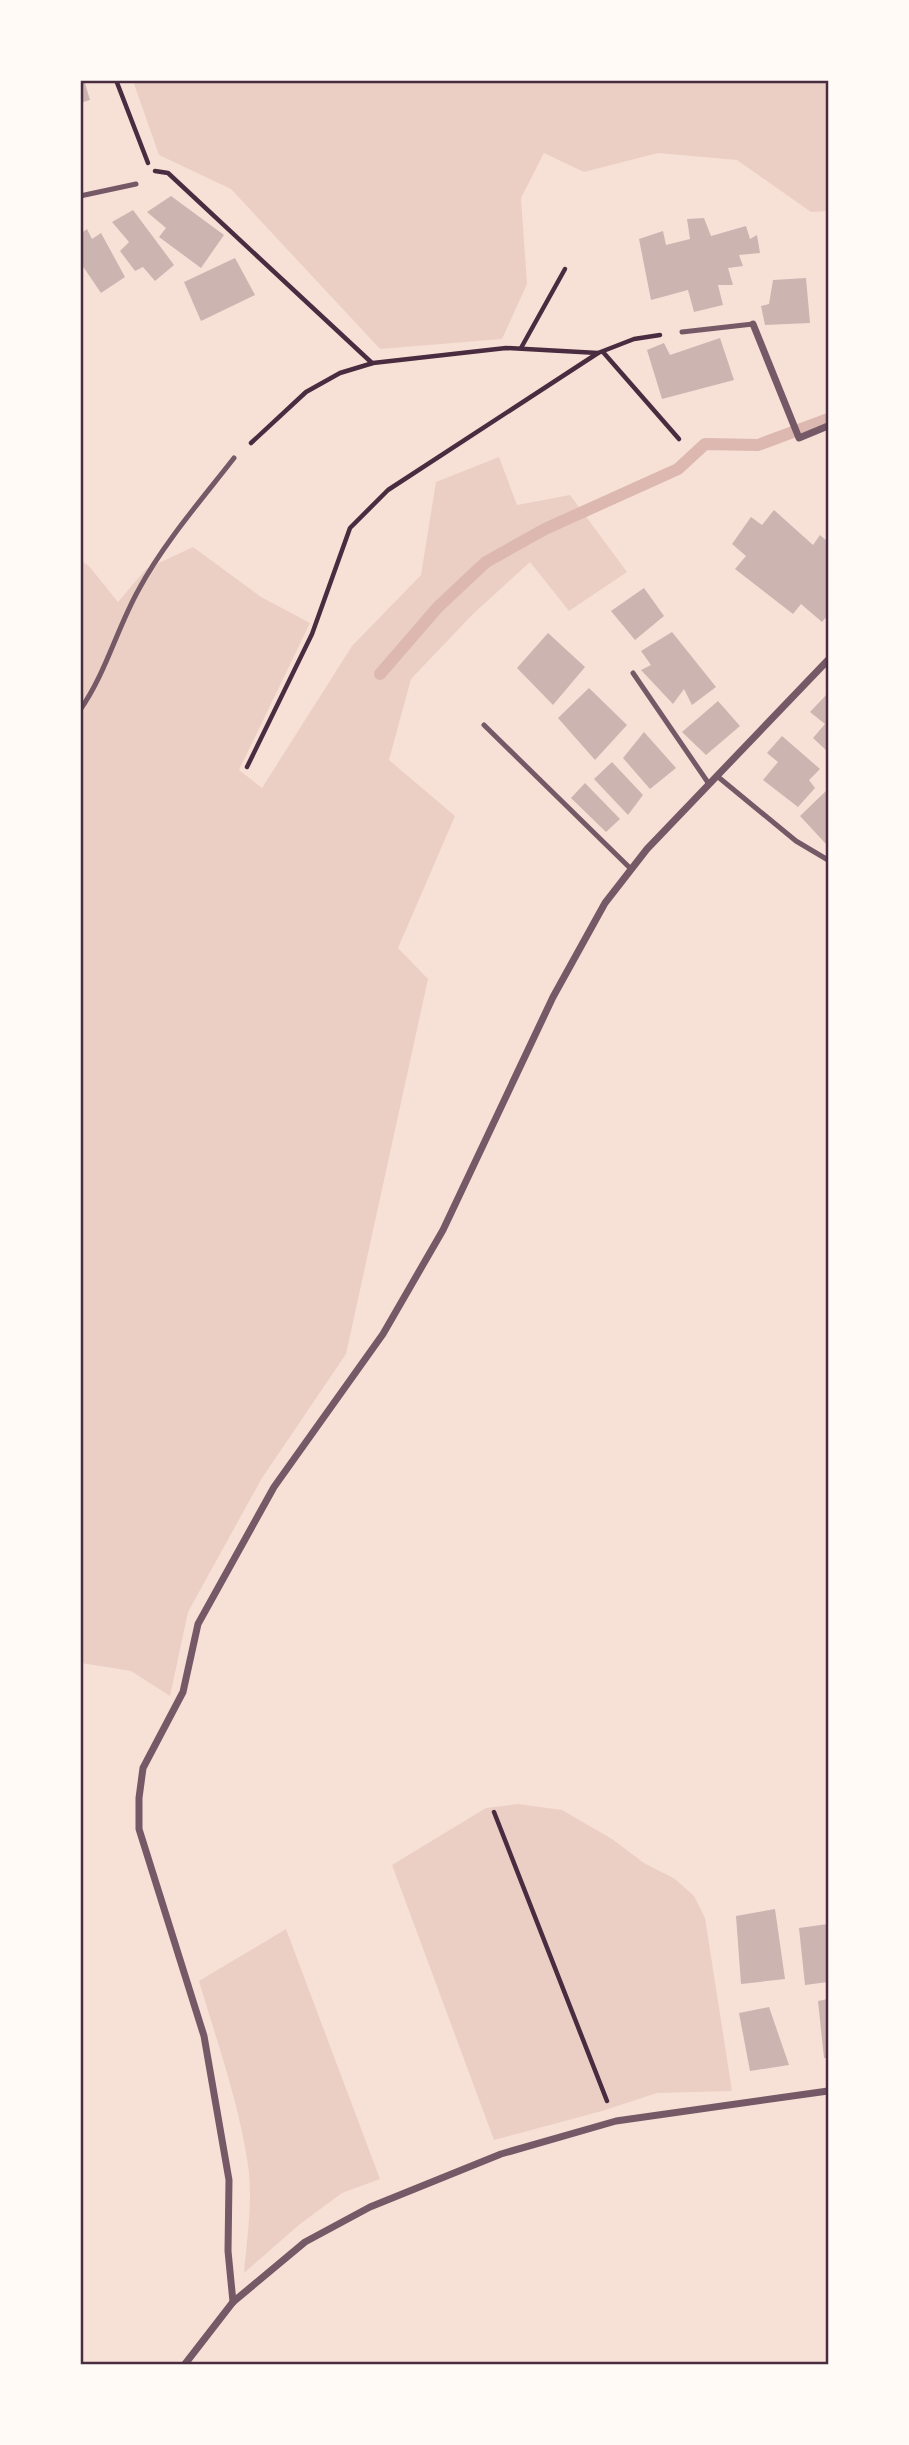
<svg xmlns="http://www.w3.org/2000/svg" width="909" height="2445" viewBox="0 0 909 2445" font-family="'Open Sans',sans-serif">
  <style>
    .green { fill: #ebcfc5 }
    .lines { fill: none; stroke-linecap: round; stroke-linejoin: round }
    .stream { stroke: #dcb8b0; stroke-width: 12 }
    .building { fill: #ccb4b1 }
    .path { stroke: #4a2c40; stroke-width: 4.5 }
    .service { stroke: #755966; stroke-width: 5 }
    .minor { stroke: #755966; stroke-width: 7 }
    .neatline { fill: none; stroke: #4a2c40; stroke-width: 2.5 }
  </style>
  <rect width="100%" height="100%" fill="#f7e1d7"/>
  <g class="green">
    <polygon points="133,81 828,81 828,211 811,212 737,160 658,153 584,172 544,153 521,198 527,284 502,339 380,349 231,189 159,155"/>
    <polygon points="499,457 517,505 570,495 627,572 569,611 530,562 473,614 411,679 389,760 455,816 398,948 428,979 346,1354 262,1478 188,1612 170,1696 131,1671 81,1663 81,561 89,566 118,602 146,569 193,547 261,597 310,623 239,770 262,788 352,646 421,575 436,482"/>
    <polygon points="518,1804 562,1810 612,1839 644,1863 675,1879 694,1896 705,1918 732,2091 657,2093 602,2111 494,2140 392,1865 486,1808"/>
    <path d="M 286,1929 L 380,2179 L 342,2193 L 300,2224 L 244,2273 C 247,2238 253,2201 248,2165 C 239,2103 217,2042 199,1981 Z"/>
  </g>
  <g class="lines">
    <polyline class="stream" points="380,674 438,607 486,562 545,529 678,469 705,444 758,445 828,419"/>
  </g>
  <g class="building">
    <polygon points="84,80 90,100 80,103 80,81"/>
    <polygon points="171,196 224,235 201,268 159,237 166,228 147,212"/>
    <polygon points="133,210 174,265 155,281 143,267 135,271 120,251 129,242 112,222"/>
    <polygon points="704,218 711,236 746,226 750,239 757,235 760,253 739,255 743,266 728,268 733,285 718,285 723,305 694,312 688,290 651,300 639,239 663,231 666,245 690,239 687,219"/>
    <polygon points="87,229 92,239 101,233 125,277 101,293 80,262 80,234"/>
    <polygon points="235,258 255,295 201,321 184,282"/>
    <polygon points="806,278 810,323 765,325 761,306 769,304 773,280"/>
    <polygon points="720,338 734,380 662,399 647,350 664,343 670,355"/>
    <polygon points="774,510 813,545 820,535 828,542 828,615 822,622 801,604 793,614 735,569 746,556 732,544 751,517 762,525"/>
    <polygon points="644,588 664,616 635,640 611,611"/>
    <polygon points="672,632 716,687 692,705 684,689 673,704 641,670 651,665 641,651"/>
    <polygon points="548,633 585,667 553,705 517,668"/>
    <polygon points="589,688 627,725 595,760 558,718"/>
    <polygon points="828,693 828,752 813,738 825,724 810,712"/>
    <polygon points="718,701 740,726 706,755 682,732"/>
    <polygon points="644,732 676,768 650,789 623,758"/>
    <polygon points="782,736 820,769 809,780 815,788 798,807 763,780 778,762 767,753"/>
    <polygon points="612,762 643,795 628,815 594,779"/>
    <polygon points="585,783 620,819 606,832 571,798"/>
    <polygon points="828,789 828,842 826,844 800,816"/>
    <polygon points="775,1909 785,1979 741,1984 736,1916"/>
    <polygon points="828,1924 828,1982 805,1985 799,1928"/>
    <polygon points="828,1999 828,2058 824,2058 818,2001"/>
    <polygon points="769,2007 789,2065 750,2071 739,2013"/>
  </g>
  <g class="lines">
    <g class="path">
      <polyline points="116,80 148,163"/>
      <polyline points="155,171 168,173 372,363"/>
      <polyline points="521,348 565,269"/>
      <polyline points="603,352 679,439"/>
      <polyline points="251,443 306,392 340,373 373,363 506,348 598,353 634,339 660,335"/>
      <polyline points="247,767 312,634 350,528 388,490 598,353"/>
      <polyline points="494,1812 607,2101"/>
    </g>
    <g class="service">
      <polyline points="80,196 136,184"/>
      <polyline points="682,332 753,324"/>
      <polyline points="633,673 709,784"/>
      <path d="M 80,710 C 106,673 117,628 139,589 C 163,544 202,499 234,458"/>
      <polyline points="484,725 631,869"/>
      <polyline points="717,776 796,841 828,860"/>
    </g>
    <g class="minor">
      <polyline points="753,324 799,438 828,426"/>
      <polyline points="233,2302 228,2251 229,2180 204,2036 139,1829 139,1798 143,1768 183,1692 198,1624 274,1487 383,1334 443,1230 553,997 605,903 647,849 828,660"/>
      <polyline points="185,2364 233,2302 305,2242 370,2207 501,2154 616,2121 828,2091"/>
    </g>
  </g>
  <rect width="909" height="2445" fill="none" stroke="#fffaf5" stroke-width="164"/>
  <rect x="82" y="82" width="745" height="2281" class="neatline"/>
</svg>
